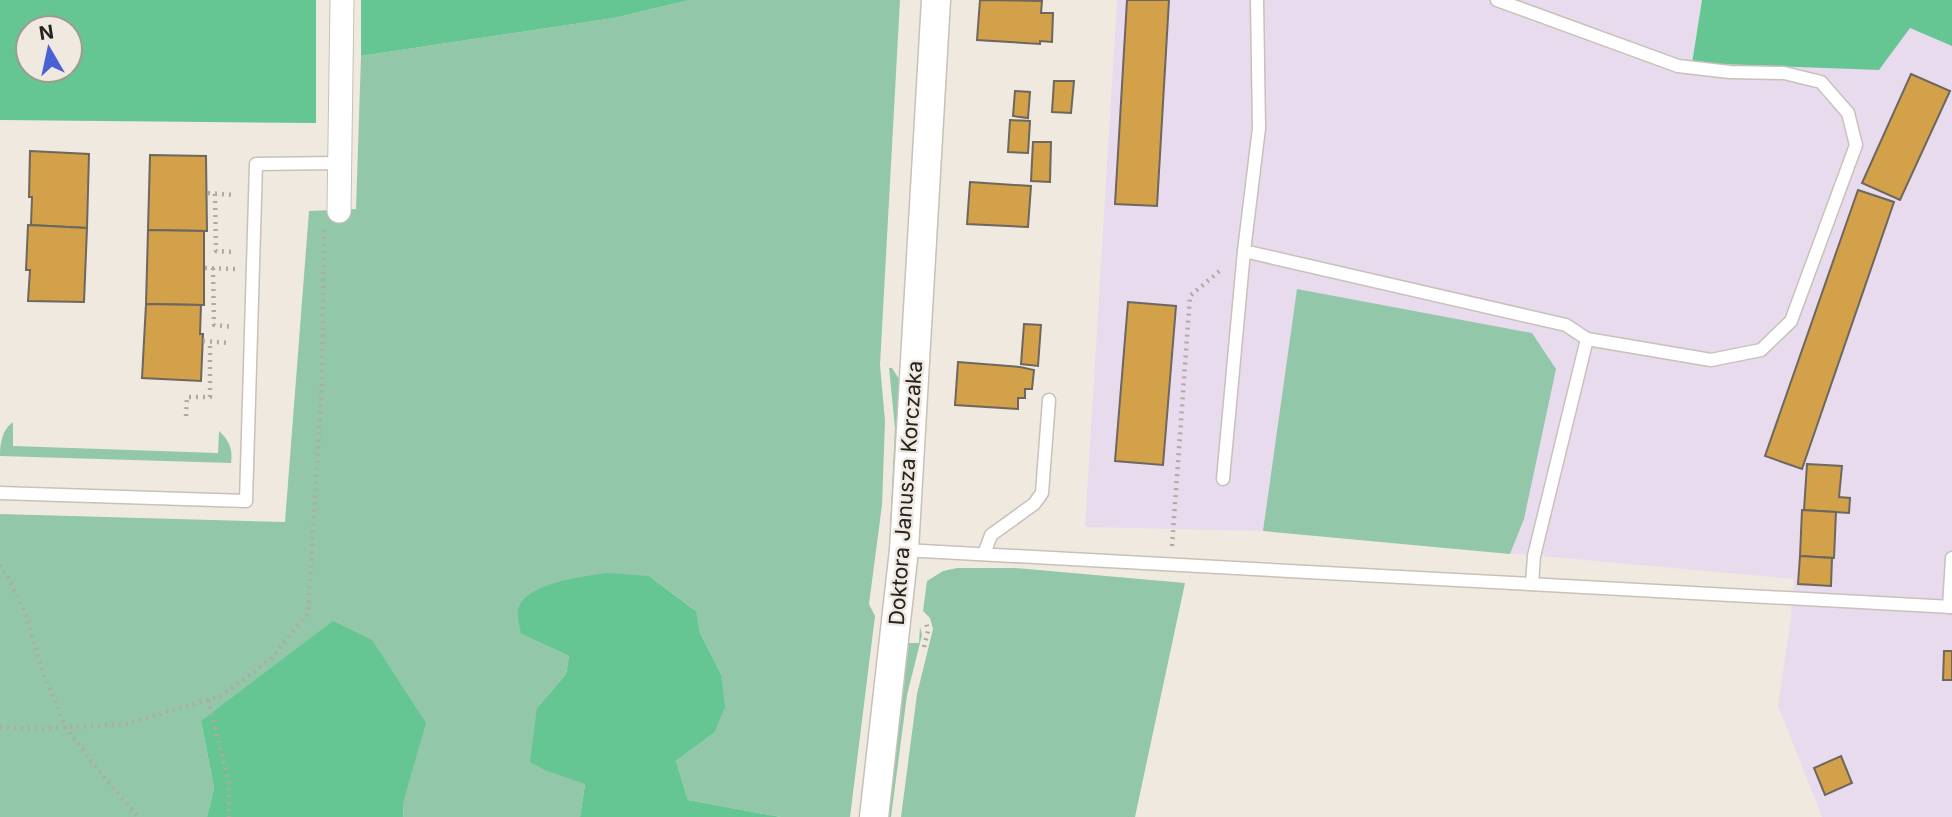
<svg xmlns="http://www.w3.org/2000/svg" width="1952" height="817" viewBox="0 0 1952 817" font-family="Inter,sans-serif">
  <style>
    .industrial { fill: #e9dbee }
    .green { fill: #92c8a9 }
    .forest { fill: #65c694; fill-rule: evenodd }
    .building { fill: #d2a14a; stroke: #6d675f; stroke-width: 2 }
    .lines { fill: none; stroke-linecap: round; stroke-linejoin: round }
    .service-casing { stroke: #c7c1b8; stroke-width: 15 }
    .minor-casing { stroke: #c7c1b8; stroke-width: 25 }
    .tertiary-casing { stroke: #c7c1b8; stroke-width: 31 }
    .path { stroke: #afaaa3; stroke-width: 4.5; stroke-dasharray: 2 5; stroke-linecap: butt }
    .service { stroke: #fff; stroke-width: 12 }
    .minor { stroke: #fff; stroke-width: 23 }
    .tertiary { stroke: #fff; stroke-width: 28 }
    .labels { text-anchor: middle; stroke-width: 5; stroke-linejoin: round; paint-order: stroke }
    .street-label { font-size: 21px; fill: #25231f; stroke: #f0e9e0 }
  </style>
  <rect width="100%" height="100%" fill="#f0e9e0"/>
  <polygon class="industrial" points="1117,0 1702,0 1692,62 1910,27 1952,46 1952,817 1822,817 1778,706 1791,618 1794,579 1263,531 1085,527"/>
  <g class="green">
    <polygon points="690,0 900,0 880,365 885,421 882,505 869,604 875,616 850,817 781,817 688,800 676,761 714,733 721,674 700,633 695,610 649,576 521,634 569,656 566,674 537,708 585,784 580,817 403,817 404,800 201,721 214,788 207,817 0,817 0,514 285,522 309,211 356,209 361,56 614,18"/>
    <polygon points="1297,289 1532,333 1556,369 1524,519 1510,554 1263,531"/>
    <polygon points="889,368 892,368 901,382 893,528 890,528 895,428"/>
    <path d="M 13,422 L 13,446 L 218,453 L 219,431 C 229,440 233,449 231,463 L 0,456 C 0,443 2,430 13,422 Z"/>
    <polygon points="957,568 1015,568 1185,583 1135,817 901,817 917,694 933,629 930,618 923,611 927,581 943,571"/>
    <polygon points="920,627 922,635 907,695 891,817 888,817 909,643 919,643"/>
  </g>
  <g class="forest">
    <path d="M 0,0 L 316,0 L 316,123 L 0,120 ZM 28,28 L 70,28 L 70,70 L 28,70 Z"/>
    <polygon points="361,0 690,0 614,18 361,56"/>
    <polygon points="1702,0 1952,0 1952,46 1910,28 1879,70 1692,63"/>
    <path d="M 608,573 L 649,576 L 696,611 L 700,633 L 721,674 L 725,707 L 714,733 L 676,761 L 688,800 L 781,817 L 580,817 L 585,784 L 545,770 L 530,762 L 537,708 L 566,674 L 569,656 L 521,634 C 520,627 517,618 518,611 C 522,583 586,576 608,573 Z"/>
    <polygon points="333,621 372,640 426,723 404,799 403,817 207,817 214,788 201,721"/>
  </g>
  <g class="building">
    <polygon points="980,0 1042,1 1041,13 1053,13 1052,42 1040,41 1040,44 977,40"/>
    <polygon points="1127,0 1169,0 1157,206 1115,204"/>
    <polygon points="1911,74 1950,91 1900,200 1862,183"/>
    <polygon points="1054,81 1074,81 1071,113 1052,112"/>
    <polygon points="1015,91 1030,92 1028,118 1013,116"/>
    <polygon points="1010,120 1030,121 1028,153 1008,152"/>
    <polygon points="1033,142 1051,142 1050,182 1031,181"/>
    <polygon points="30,151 89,154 87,228 31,225 32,197 29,197"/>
    <polygon points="150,155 206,156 207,231 148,230"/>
    <polygon points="970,182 1031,186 1028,227 967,224"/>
    <polygon points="1858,190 1894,202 1802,469 1765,456"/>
    <polygon points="28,225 87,228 84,302 28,301 30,270 26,270"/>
    <polygon points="148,230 204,231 204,305 146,304"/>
    <polygon points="1128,302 1176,306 1163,465 1115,461"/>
    <polygon points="146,304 201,305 200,334 203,334 201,381 142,378"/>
    <polygon points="1024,324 1041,325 1038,366 1021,364"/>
    <polygon points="958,362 1020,367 1034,370 1032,389 1025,389 1025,398 1018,398 1018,409 955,405"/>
    <polygon points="1807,464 1842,466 1839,497 1850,498 1849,513 1804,510"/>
    <polygon points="1802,510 1836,512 1834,558 1800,556"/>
    <polygon points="1800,556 1832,558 1831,586 1798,584"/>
    <polygon points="1944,651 1952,651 1952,680 1943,680"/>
    <polygon points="1841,756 1852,783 1825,795 1814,768"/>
  </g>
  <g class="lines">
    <g class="service-casing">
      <g id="service">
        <polyline points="1497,0 1678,66 1730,72 1784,73 1821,82 1848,113 1856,145 1791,321 1761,350 1711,360 1587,339"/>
        <polyline points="1244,251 1259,128 1257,0"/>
        <polyline points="1223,479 1244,251 1566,325 1587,339 1534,556 1532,584"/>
        <polyline points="0,493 246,501 256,164 340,163"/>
        <polyline points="904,550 1952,607"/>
        <polyline points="984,554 991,535 1034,504 1042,493 1049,400"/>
        <polyline points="1949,607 1952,558"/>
      </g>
    </g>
    <g class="minor-casing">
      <polyline id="minor" points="339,211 342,0"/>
    </g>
    <g class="tertiary-casing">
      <polyline id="tertiary" points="874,817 904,550 936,0"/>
    </g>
    <g class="path">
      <polyline points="208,193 235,195"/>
      <polyline points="215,194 216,251 235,252"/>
      <polyline points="205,268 235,269"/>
      <polyline points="213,268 214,325 233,327"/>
      <polyline points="203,341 229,343"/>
      <polyline points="186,416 187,397 210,397 210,342"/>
      <polyline points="1172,546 1190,296 1222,269"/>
      <polyline points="0,565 10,580 26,615 41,668 66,728 106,780 139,817"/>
      <polyline points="924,647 928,631 926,622"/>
      <polyline points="208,700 229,782 229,817"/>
      <polyline points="0,727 40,729 126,724 220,696 270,660 308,613 322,382 324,229"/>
    </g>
    <use href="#service" class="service"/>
    <use href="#minor" class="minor"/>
    <use href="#tertiary" class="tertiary"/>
  </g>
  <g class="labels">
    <g class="street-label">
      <text transform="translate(906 493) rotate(-86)" y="7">Doktora Janusza Korczaka</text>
    </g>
  </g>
  <g transform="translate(49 49) rotate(351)"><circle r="33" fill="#f0e9e0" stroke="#9f9a93" stroke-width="2"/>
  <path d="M0-5L12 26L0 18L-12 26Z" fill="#4961d5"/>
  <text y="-10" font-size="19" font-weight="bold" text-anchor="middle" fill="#25231f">N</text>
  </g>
</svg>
